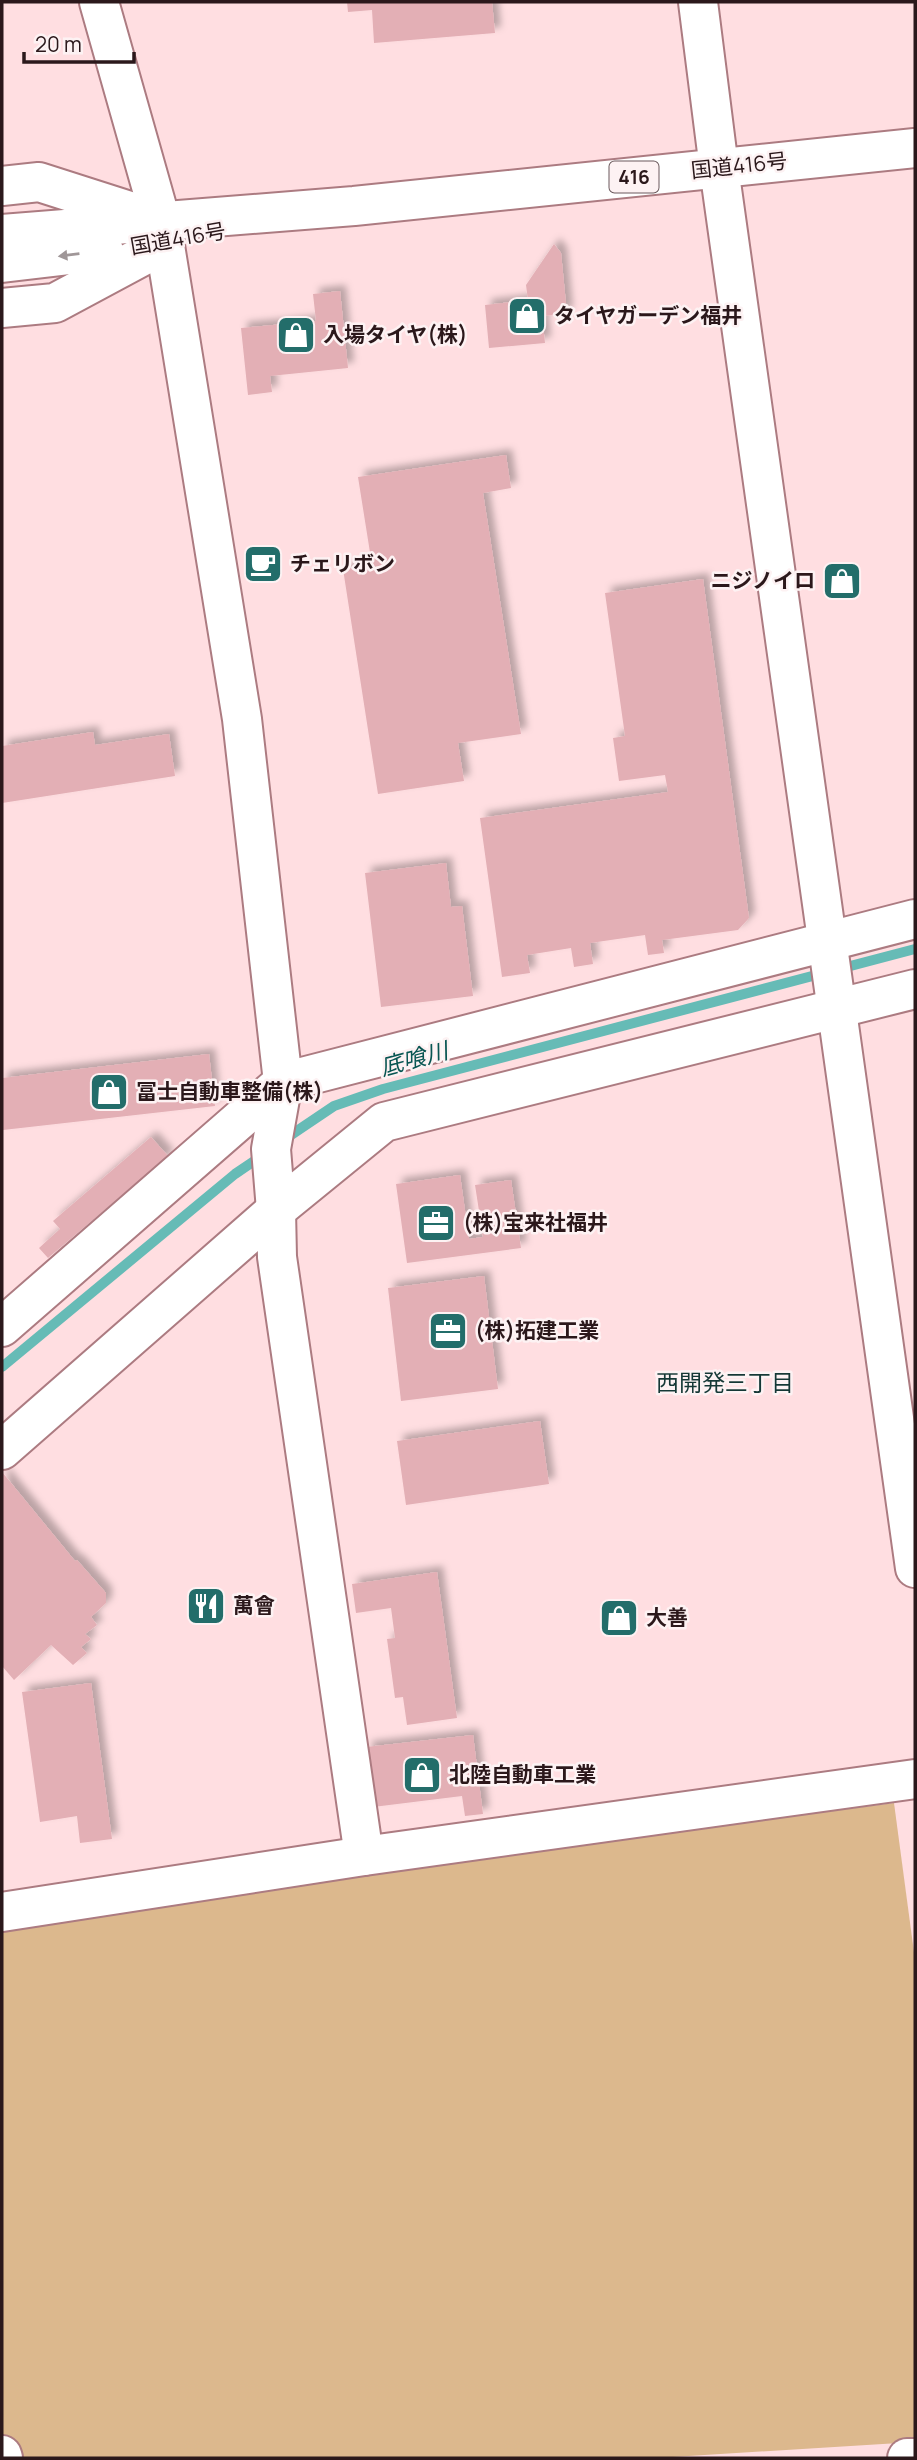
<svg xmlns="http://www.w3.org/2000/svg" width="917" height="2460" viewBox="0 0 917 2460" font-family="Manrope,'Noto Sans JP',sans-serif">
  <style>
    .green { fill: #dcb88d }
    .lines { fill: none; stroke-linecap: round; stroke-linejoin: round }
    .stream { stroke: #66bbb6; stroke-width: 10 }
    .building { fill: #e3afb5; filter: url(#shadow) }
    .minor-casing { stroke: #ac7b81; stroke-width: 42 }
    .highway-casing { stroke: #ac7b81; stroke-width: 42 }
    .minor { stroke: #fff; stroke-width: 38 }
    .highway { stroke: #fff; stroke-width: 38 }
    .oneway { fill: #a09798 }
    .labels { text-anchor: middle; stroke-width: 5; stroke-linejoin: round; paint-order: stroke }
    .shield { fill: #fdf2f3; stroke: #6a595c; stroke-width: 2 }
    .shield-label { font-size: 19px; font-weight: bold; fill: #2b181b }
    .street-label { font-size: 21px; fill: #2b181b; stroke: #fdf2f3 }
    .poi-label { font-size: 21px; font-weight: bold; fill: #2b181b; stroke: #fdf2f3; text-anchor: start }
    .water-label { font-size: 23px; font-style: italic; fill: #085552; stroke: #fdf2f3 }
    .neighbourhood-label { font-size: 23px; fill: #153836; stroke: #fdf2f3 }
  </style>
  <defs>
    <filter id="shadow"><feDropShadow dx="6" dy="-6" stdDeviation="3.5" flood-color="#0004"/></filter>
  </defs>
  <rect width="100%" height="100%" fill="#ffdee1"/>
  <polygon class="green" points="894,1803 915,1960 915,2442 657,2458 3,2458 2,1930 353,1873"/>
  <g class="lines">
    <g class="stream">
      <polyline points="282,1141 334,1106 383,1089 915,949"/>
      <polyline points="2,1367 235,1174 263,1155"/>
    </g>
  </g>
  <g class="building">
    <polygon points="347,2 492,2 495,33 374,43 372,10 348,12"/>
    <polygon points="554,244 561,253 567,314 542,316 545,343 489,348 485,305 528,300 526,285"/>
    <polygon points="340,291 348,368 270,376 272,392 248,395 241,328 316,321 313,294"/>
    <polygon points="506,455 511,488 483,493 521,734 458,743 464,781 378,794 343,569 372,565 358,477"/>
    <polygon points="703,579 749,918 738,930 662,940 664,953 648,955 645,935 590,943 593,964 574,967 571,948 527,955 530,973 502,977 480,818 668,792 665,775 619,781 613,738 625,736 605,593"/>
    <polygon points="93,732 95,745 169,734 175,776 2,803 2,746"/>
    <polygon points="446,863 451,907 462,906 473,996 381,1007 365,873"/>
    <polygon points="209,1054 215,1106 3,1130 2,1078"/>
    <polygon points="151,1137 168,1156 48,1258 39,1248 60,1229 53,1221"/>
    <polygon points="460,1175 469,1239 483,1237 475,1185 511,1180 521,1248 407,1263 396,1184"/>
    <polygon points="484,1276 498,1389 401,1401 388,1288"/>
    <polygon points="540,1421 549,1484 406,1505 397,1441"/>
    <polygon points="2,1472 75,1561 77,1560 106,1593 106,1603 91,1617 97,1625 85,1634 91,1639 81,1647 87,1653 73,1665 51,1645 14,1680 2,1666"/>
    <polygon points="437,1572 457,1718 407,1725 403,1697 395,1698 387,1639 395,1638 391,1608 356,1613 352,1584"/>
    <polygon points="91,1683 112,1839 80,1843 77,1816 40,1822 22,1692"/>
    <polygon points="473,1735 483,1814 465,1816 462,1796 373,1807 366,1747"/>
  </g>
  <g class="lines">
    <g class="minor-casing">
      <g id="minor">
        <polyline points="99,2 161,221 242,719 283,1082 271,1149 276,1210 277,1257 364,1856"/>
        <polyline points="698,2 719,168 915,1568"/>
        <polyline points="2,186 39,182 161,221"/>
        <polyline points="2,308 55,303 165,244"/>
        <polyline points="2,1327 283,1082 915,919"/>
        <polyline points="2,1450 276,1210 384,1122 915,989"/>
        <polyline points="2,1912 364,1856 915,1779"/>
        <polyline points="2,2455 3,2458"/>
        <polyline points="907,2458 915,2458"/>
      </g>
    </g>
    <g class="highway-casing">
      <g id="highway">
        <polyline points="2,234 354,206 915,148"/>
        <polyline points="2,263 104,251"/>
      </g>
    </g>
    <use href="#minor" class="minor"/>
    <use href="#highway" class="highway"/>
  </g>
  <defs><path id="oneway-solid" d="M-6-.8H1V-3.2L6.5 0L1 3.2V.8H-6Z" transform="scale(1.75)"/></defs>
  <use class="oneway" href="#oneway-solid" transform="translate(69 255) rotate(173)"/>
  <defs>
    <g id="shop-square" transform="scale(2.0125)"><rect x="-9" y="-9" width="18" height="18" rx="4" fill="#236d6a" stroke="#fdf2f3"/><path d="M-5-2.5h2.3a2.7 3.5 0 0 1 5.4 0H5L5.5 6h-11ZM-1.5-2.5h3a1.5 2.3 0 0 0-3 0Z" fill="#fff"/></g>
    <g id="cafe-square" transform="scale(2.0125)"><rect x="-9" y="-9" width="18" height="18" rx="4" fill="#236d6a" stroke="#fdf2f3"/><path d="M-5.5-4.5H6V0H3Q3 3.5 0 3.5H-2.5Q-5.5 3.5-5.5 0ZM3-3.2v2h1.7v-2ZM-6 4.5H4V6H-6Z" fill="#fff"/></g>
    <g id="office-square" transform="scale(2.0125)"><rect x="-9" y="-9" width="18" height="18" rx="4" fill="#236d6a" stroke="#fdf2f3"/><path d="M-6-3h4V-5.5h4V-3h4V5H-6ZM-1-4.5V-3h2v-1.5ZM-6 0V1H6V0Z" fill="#fff"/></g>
    <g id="restaurant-square" transform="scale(2.0125)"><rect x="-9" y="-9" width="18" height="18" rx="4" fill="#236d6a" stroke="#fdf2f3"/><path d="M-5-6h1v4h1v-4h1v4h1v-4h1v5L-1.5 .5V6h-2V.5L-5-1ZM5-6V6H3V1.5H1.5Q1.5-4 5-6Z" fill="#fff"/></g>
  </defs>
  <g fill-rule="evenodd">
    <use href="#shop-square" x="527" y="316"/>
    <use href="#shop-square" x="296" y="335"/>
    <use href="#cafe-square" x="263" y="564"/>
    <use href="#shop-square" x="842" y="581"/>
    <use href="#shop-square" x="109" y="1092"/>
    <use href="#office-square" x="436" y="1223"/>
    <use href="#office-square" x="448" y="1331"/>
    <use href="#restaurant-square" x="206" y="1606"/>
    <use href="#shop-square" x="619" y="1618"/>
    <use href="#shop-square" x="422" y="1775"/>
  </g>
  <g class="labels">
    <rect class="shield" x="609.5" y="161.5" width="49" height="31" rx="5"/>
    <g class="shield-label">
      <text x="634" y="184">416</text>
    </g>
    <g class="street-label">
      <text transform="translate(739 166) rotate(-6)" y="7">国道416号</text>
      <text transform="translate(178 239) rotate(-10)" y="7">国道416号</text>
    </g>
    <g class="poi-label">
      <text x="554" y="323">タイヤガーデン福井</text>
      <text x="323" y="342">入場タイヤ(株)</text>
      <text x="290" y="571">チェリボン</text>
      <text x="815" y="588" text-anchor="end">ニジノイロ</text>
      <text x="136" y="1099">冨士自動車整備(株)</text>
      <text x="463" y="1230">(株)宝来社福井</text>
      <text x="475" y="1338">(株)拓建工業</text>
      <text x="233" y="1613">萬會</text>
      <text x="646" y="1625">大善</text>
      <text x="449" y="1782">北陸自動車工業</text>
    </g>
    <g class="water-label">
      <text transform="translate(414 1059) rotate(-15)" y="8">底喰川</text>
    </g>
    <g class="neighbourhood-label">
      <text x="725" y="1391">西開発三丁目</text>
    </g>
  </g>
  <rect width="917" height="2460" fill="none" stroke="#2b181b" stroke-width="7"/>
  <path d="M24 52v10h110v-10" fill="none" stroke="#2b181b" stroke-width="3.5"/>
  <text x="35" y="52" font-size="21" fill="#2b181b" stroke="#fdf2f3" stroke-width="5" paint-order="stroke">20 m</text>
</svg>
